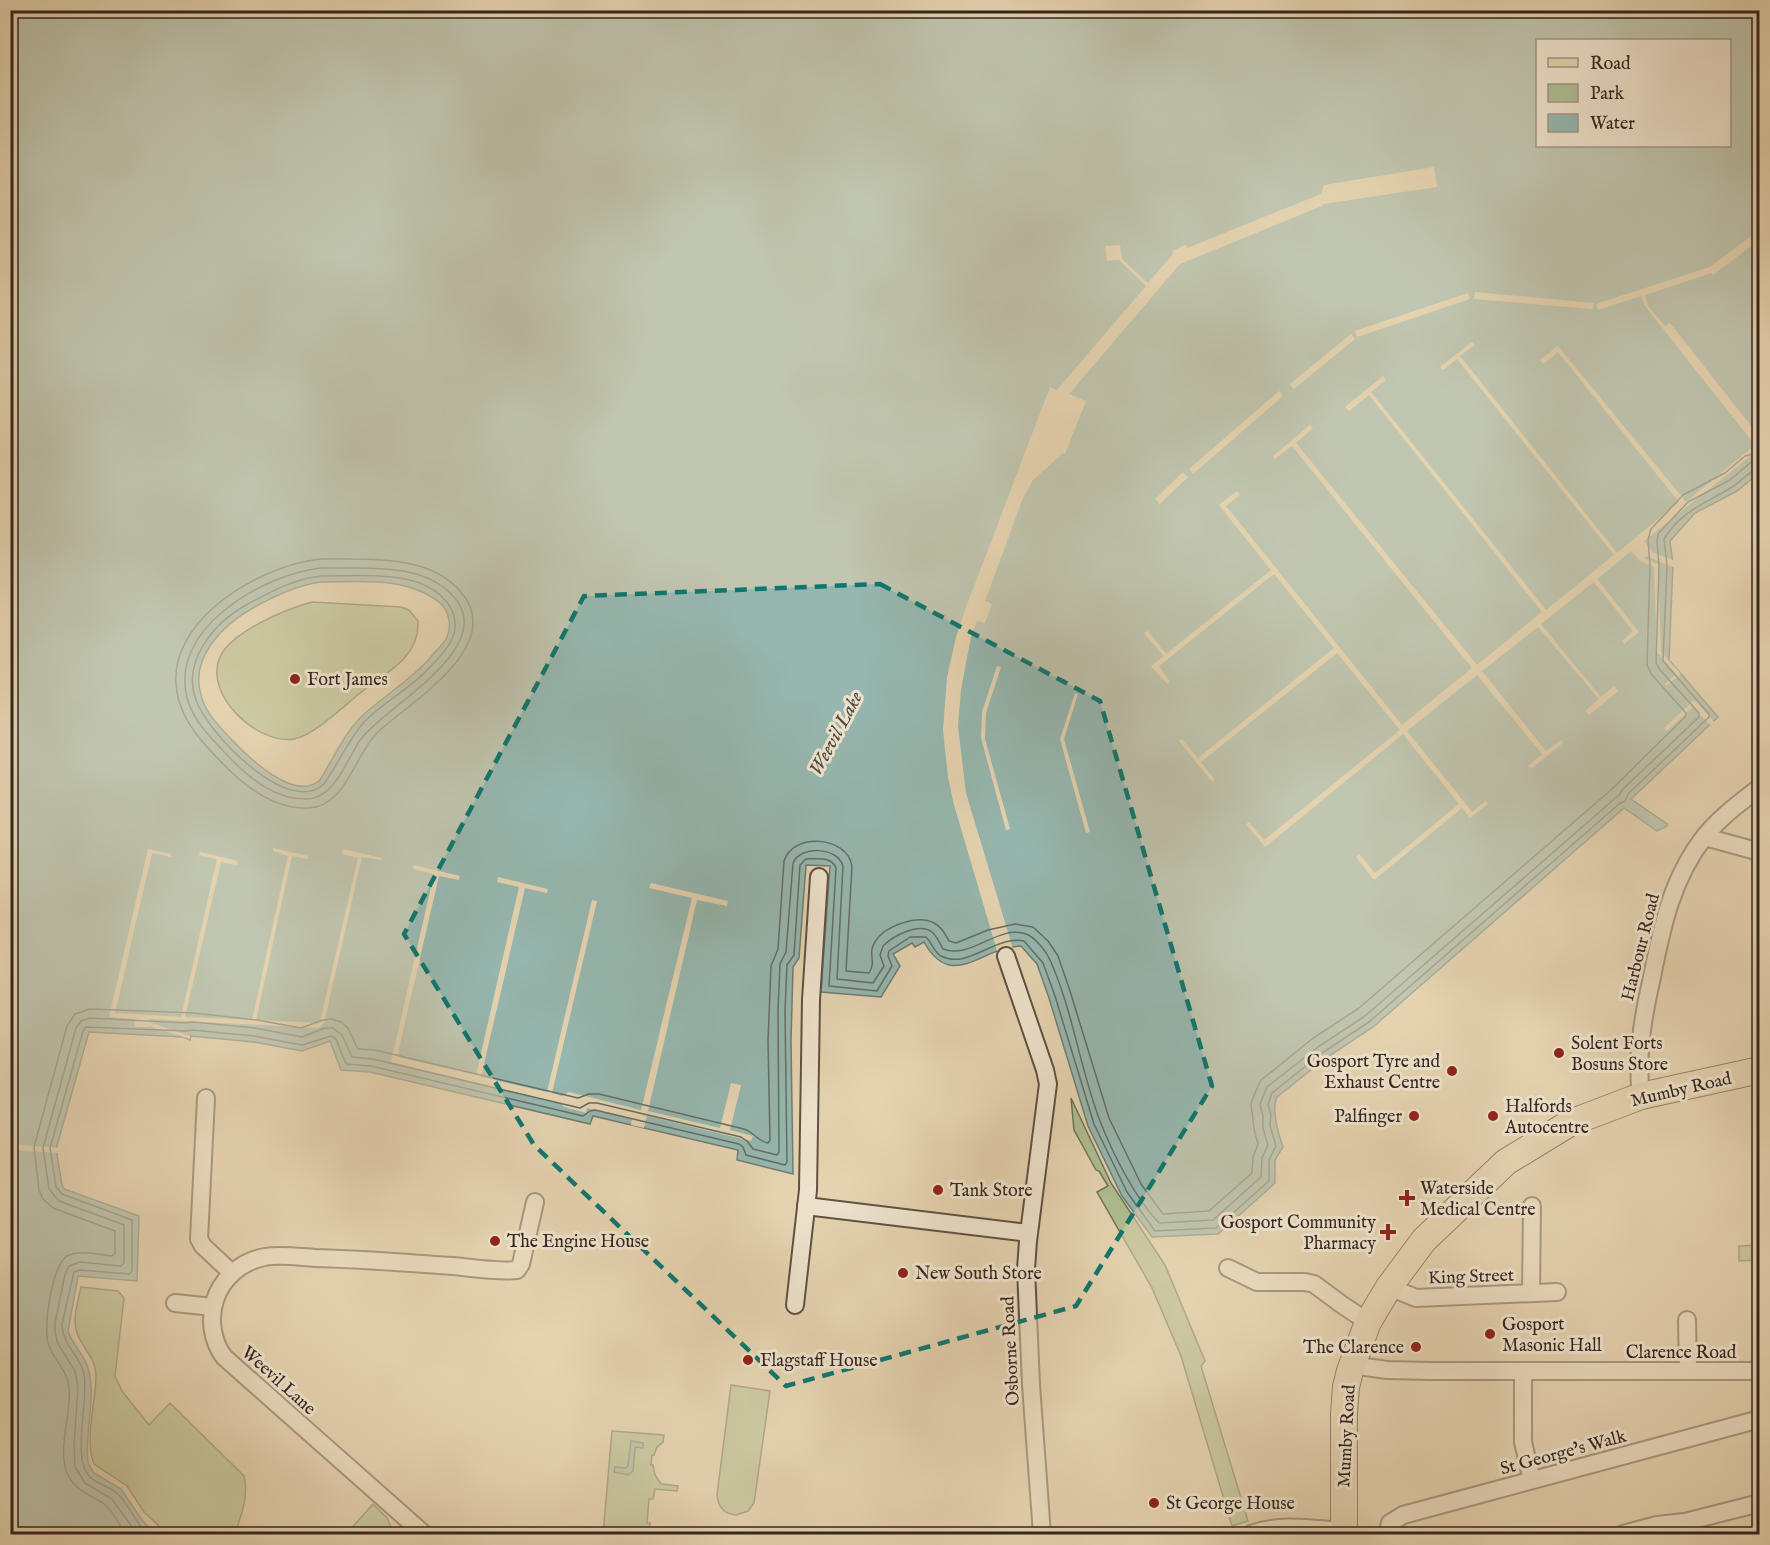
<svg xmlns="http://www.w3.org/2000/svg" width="1770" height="1545" viewBox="0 0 1770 1545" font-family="'IM FELL English',serif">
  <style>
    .green { fill: #aebe90; stroke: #717258; stroke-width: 1.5 }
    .water { fill: #96b7af; stroke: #6f7d75; stroke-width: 1.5; fill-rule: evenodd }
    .pier { fill: #e5d3b0 }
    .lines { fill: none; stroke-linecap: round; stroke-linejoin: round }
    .shore { stroke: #656e67; stroke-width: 1.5 }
    .minor-casing { stroke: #605143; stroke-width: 20 }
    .primary-casing { stroke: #34261f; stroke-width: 28 }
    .minor { stroke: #eee2cc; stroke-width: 16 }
    .primary { stroke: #e5d3b0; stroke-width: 26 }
    .marked { fill: none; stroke: #0f766e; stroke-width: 4.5; stroke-dasharray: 12 8; stroke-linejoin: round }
    .poi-dot { fill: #8f2418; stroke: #eee2cc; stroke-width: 2 }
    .labels { text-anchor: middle; stroke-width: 6; stroke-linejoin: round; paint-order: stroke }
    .poi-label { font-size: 18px; fill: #34261f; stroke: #eee2cc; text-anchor: start }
    .street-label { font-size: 18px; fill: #34261f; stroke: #eee2cc }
    .water-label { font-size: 20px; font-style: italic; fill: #4c4a43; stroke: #eee2cc }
  </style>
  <rect width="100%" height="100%" fill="#e5d3b0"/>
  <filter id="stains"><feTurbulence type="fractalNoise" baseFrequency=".00333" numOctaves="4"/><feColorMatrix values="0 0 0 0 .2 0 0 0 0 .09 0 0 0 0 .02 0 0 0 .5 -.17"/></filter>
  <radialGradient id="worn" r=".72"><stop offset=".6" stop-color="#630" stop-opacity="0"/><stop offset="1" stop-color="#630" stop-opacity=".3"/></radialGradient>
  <g class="green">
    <path d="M 312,602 L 401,607 L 409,610 L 418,621 C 420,652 394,669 372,684 C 350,699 318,734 294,739 C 257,745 203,694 220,657 C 231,632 286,609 312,602 Z"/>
    <polygon points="1071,1098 1111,1183 1165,1265 1205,1361 1201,1366 1248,1521 1232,1526 1181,1356 1152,1288 1097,1192 1108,1186 1099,1171 1096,1170 1074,1130"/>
    <polygon points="1759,1245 1759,1260 1739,1261 1739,1246"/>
    <path d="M 81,1287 L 118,1291 L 124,1298 L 115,1376 L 122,1391 L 149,1425 L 170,1403 L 244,1476 C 249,1497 241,1515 235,1534 L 160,1534 L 161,1529 L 157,1524 L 144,1512 L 127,1486 L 94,1464 C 84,1440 96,1402 96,1375 C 96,1358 82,1348 77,1333 C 72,1319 78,1302 81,1287 Z"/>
    <path d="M 731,1385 L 770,1391 L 754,1503 L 748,1511 L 736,1515 C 724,1514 718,1507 717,1495 Z"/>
    <polygon points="612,1431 664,1435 663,1442 657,1447 654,1455 652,1455 651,1465 653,1465 655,1475 661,1484 678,1486 677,1491 655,1489 653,1499 649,1499 647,1523 650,1523 649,1531 653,1532 653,1534 603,1534"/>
    <polygon points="373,1504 387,1518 394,1534 339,1534 345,1529 348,1532"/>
  </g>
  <g class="water">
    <path d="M 10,11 L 1759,11 L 1759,473 L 1737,491 L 1695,513 L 1670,541 L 1673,564 L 1669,660 L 1718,717 L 1631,799 L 1667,824 L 1667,826 L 1657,831 L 1624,808 L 1373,1027 L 1326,1058 L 1277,1097 C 1271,1110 1278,1133 1283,1147 L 1275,1160 L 1275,1183 L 1218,1234 L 1152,1237 L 1122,1196 L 1088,1126 L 1049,998 L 1037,964 L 1021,946 C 981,947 952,992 924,942 L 915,947 L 912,943 L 893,954 L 900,966 L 881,997 L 821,992 L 830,866 L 806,865 L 799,958 L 793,967 L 791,1041 L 793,1174 L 737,1160 L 738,1150 L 593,1116 L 590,1124 L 370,1072 L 341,1070 L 330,1041 L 302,1051 L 254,1042 L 191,1036 L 190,1040 L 183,1037 L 89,1032 L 56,1149 L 62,1185 L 64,1189 L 139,1216 L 137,1281 L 78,1276 L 68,1331 C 72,1345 85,1355 88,1368 C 97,1400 84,1431 88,1463 L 94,1473 L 121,1489 L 142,1520 L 155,1534 L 11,1534 ZM 1538,40 L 1730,40 L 1730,146 L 1538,146 ZM 320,582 C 360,582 407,576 440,603 C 449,611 452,625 447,637 C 445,642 440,647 436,651 C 415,677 388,693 363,715 C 345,732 333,759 320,780 C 295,803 248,757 232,740 C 220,727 205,713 201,695 C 190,658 222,625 253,608 C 274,596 295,586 320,582 Z"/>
    <polygon points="631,1441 643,1443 643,1448 635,1447 633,1471 628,1475 614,1472 615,1467 625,1468 628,1466"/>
  </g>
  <g class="pier">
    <polygon points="1434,167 1437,187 1323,204 1322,206 1180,264 1069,394 1086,401 1065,454 1063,453 1033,480 1023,498 985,601 992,604 985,623 977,621 971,637 961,690 958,726 966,793 1013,949 998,954 954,805 948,777 943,730 947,677 956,637 965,610 1050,387 1057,390 1146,286 1119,260 1107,261 1105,246 1120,245 1122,259 1148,283 1173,254 1172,251 1185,245 1187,248 1321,194 1324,185"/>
    <polygon points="1759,230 1759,240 1713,275 1711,273 1645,295 1648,306 1665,326 1670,323 1759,436 1759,449 1644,541 1652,551 1651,552 1675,561 1676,568 1646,556 1643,558 1658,564 1661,652 1681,674 1666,686 1665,684 1676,674 1657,652 1654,567 1640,561 1631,551 1597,579 1639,632 1624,644 1622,641 1633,631 1594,582 1541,624 1601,697 1614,686 1618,691 1589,715 1585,711 1599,699 1538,627 1482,671 1546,751 1561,740 1563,743 1531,769 1528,766 1542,754 1477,675 1407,731 1472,812 1486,801 1488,804 1470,818 1462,808 1374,880 1356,857 1359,854 1375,873 1459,804 1403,734 1265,847 1246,824 1249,822 1264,840 1400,730 1337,653 1201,762 1215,780 1212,782 1179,741 1182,739 1198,758 1334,648 1274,574 1159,666 1170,682 1167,684 1151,666 1164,656 1144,633 1148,631 1166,654 1271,570 1219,505 1237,491 1240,495 1226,506 1402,725 1472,668 1292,446 1275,459 1273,456 1310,425 1313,428 1296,443 1477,665 1542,612 1369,395 1349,411 1345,407 1383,376 1386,380 1371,392 1546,610 1614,555 1457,359 1443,370 1440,367 1472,342 1475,345 1460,356 1617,553 1679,502 1558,352 1543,364 1540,360 1558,346 1686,502 1755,445 1645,306 1641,296 1598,310 1596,304 1710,267"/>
    <polygon points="1475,292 1594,303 1593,309 1474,299"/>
    <polygon points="1468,293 1470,299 1357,337 1355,331"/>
    <polygon points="1351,334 1355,339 1294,389 1290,384"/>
    <polygon points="1279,391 1283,396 1193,474 1189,469"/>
    <polygon points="1183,472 1188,477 1160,504 1155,499"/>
    <polygon points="997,666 1001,667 986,713 985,739 1010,829 1006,830 981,738 982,712"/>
    <polygon points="1075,693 1078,694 1064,739 1090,832 1086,833 1060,739"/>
    <polygon points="1694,700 1715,723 1711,726 1693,707 1667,731 1664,728"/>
    <polygon points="273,848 308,856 308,859 292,856 256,1020 318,1023 320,1022 358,858 342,854 343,849 382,858 381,860 362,857 324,1023 319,1028 149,1019 149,1022 190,1036 190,1039 149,1026 149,1027 135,1027 134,1019 109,1017 148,849 171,854 171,857 152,853 115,1013 181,1017 217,859 199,855 200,852 238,861 237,865 221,862 185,1017 252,1020 288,856 273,851"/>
    <polygon points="414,865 460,876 459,880 439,876 397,1057 476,1075 519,887 497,882 498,877 548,889 547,893 525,888 481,1077 547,1092 592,900 597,901 552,1093 562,1096 569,1092 641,1110 692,898 649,888 651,883 728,901 727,906 697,900 648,1111 720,1128 731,1083 741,1085 730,1130 753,1136 751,1141 647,1116 644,1128 631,1125 632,1119 587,1108 586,1113 564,1107 561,1103 391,1062 434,874 413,869"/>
    <polygon points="11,1144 60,1148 60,1153 11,1150"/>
  </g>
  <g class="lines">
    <g class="shore">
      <path d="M 320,559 C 366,560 428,553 461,592 C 507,646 410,702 378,732 C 354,754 347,807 308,808 C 276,810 246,787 225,766 C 208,748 188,729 180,704 C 154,627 256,566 320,559 Z"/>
      <path d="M 320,568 C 363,569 422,561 454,597 C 499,648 384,707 361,739 C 346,760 335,800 305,799 C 276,799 250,779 231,759 C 215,742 195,724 188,701 C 166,630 262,575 320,568 Z"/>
      <path d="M 321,576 C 352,576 387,573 417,582 C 440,590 462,610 453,637 C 449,647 439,658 431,666 C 412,688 383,702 364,722 C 348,741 338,764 324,784 C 288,818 207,732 196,700 C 181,660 216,621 248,604 C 272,591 294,579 321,576 Z"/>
      <path d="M 125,1534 C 119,1525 114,1511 104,1504 C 90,1494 75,1491 67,1473 C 57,1448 72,1413 69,1387 C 67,1370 55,1361 49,1346 C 42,1330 52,1265 67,1256 C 80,1249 99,1255 112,1256 L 115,1253 L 115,1231 L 53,1208 L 43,1199 L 39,1190 L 34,1147 L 67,1026 L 75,1014 L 90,1009 L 194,1013 L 257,1020 L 301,1028 L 323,1020 L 332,1019 L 341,1022 L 348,1028 L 358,1049 L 375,1050 L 578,1098 L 589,1094 L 599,1094 L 744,1129 C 754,1132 757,1141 768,1143 L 770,1140 L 768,1041 L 771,966 L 778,949 L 784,861 C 793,832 847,836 852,866 L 846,971 L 869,973 C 877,961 867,954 875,942 C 884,926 918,914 934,923 C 942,927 945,934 949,941 L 956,943 L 988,930 L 1015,924 L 1033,927 L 1048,941 L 1058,956 L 1070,991 L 1109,1118 L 1141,1184 L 1163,1214 L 1209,1211 L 1252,1173 L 1253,1157 L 1258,1144 L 1254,1129 L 1251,1103 L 1260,1081 L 1312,1039 L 1359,1008 L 1612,789 L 1686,716 L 1686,713 L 1652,675 L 1647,665 L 1650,565 L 1648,540 L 1651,529 L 1683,495 L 1725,473 L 1745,456 L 1760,452"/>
      <path d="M 137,1534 L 112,1499 L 85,1483 L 75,1467 L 74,1445 L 78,1387 L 75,1371 L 58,1344 L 55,1332 L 55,1323 L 65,1274 L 69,1266 L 80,1262 L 121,1266 L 124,1263 L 124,1225 L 59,1201 L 49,1189 L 43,1148 L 76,1028 L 81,1021 L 90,1018 L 185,1023 L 193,1022 L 255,1028 L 302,1037 L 325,1028 L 333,1028 L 342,1035 L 352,1057 L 373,1059 L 580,1108 L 589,1103 L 597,1103 L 741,1137 L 747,1141 L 753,1149 L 777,1155 L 779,1152 L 778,1010 L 780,964 L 786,952 L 793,863 C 800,845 838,847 843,866 L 837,979 L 873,983 L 884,966 L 880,955 L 883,946 C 893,936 919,922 932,932 C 937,936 940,944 943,949 C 971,960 998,924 1026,934 C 1035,937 1046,951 1050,960 C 1073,1011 1080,1069 1100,1121 C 1113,1154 1135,1198 1159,1223 L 1213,1220 L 1261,1177 L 1262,1158 L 1268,1145 L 1263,1128 L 1263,1116 L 1260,1104 L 1267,1087 L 1318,1047 L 1365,1016 L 1619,795 L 1623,789 L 1699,717 L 1699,713 L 1660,670 L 1656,663 L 1659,565 L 1657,541 L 1658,534 L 1688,502 L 1730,480 L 1750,463 L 1760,461"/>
      <path d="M 148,1534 C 135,1523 130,1506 118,1494 C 110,1486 98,1485 90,1477 C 71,1460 89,1401 84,1374 C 80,1355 62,1345 62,1324 L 74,1272 L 80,1270 L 129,1274 L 132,1271 L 132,1220 L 62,1194 L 56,1187 L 50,1148 L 83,1031 L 86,1027 L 186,1031 L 192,1030 L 254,1036 L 302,1045 L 331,1036 L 336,1039 L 346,1064 L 371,1066 L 583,1116 L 590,1111 L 595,1110 L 739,1144 L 743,1147 L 746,1155 L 785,1165 L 787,1162 L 785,1011 L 787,965 L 794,955 L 800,865 L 806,859 C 816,859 832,856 836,868 L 829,986 L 877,991 L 892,966 L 888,956 L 889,951 L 910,937 L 926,937 C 932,943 934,952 941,956 C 968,970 995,935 1024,941 L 1043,963 L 1055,996 L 1094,1124 L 1127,1192 L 1155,1231 L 1216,1228 L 1269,1181 L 1269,1160 L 1276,1146 L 1270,1126 L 1271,1115 L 1268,1104 L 1272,1093 L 1322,1053 L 1369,1022 L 1619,804 L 1625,801 L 1628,794 L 1709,717 L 1709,714 L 1663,661 L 1667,565 L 1664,539 C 1682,510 1705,504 1732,487 C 1741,482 1749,470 1760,469"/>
    </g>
    <g class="minor-casing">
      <g id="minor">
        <polyline points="1705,837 1760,852"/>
        <polyline points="1006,956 1045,1070 1048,1084 1028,1241 1026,1269 1031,1385 1042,1534"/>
        <path d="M 1641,1096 C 1636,1055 1643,1017 1652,977 C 1662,926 1672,878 1705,836 C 1720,817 1741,802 1760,787"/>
        <polyline points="206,1098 199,1239 203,1246 232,1273"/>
        <polyline points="806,1206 1028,1233"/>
        <polyline points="1228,1268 1257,1282 1305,1282 1314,1284 1341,1304 1368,1322"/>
        <polyline points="1389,1287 1416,1298 1557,1292"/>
        <polyline points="1531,1293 1532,1206"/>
        <polyline points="175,1303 213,1307"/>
        <polyline points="795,1305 808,1190 811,1000 819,877"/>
        <polyline points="1687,1320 1688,1371"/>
        <polyline points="1351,1365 1387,1370 1430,1371 1760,1371"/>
        <polyline points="1523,1371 1523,1442 1532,1480"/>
        <path d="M 424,1534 L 224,1357 C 212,1341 209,1319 215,1300 C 222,1278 242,1261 265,1257 C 280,1254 299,1257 315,1258 C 361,1259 407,1263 453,1266 C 473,1268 496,1272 517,1270 L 521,1264 L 535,1202"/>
        <path d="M 1251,1534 C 1281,1523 1312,1529 1343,1531"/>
        <polyline points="1387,1534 1390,1523 1403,1515 1760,1419"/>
        <polyline points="1623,1534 1657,1525 1685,1522 1760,1503"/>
      </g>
    </g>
    <g class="primary-casing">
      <polyline id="primary" points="1344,1534 1344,1414 1346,1387 1350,1371 1368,1322 1389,1287 1424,1240 1506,1162 1570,1123 1641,1096 1760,1070"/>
    </g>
    <use href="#minor" class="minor"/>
    <use href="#primary" class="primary"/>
  </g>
  <path d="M0 0H1770V1545H0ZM 880,584 L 1100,701 L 1212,1086 L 1076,1306 L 786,1386 L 534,1145 L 404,934 L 584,596 Z" fill="#e5d3b0" fill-opacity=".55" fill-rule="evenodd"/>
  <path class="marked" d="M 880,584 L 1100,701 L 1212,1086 L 1076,1306 L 786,1386 L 534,1145 L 404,934 L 584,596 Z"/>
  <g class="poi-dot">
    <circle cx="295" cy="679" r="6"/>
    <circle cx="1559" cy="1053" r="6"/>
    <circle cx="1452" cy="1071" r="6"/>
    <circle cx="1414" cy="1116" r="6"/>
    <circle cx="1493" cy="1116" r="6"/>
    <circle cx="938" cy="1190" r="6"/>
    <path d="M1404 1189h6v6h6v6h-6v6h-6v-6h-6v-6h6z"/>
    <path d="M1385 1223h6v6h6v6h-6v6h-6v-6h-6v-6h6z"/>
    <circle cx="495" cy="1241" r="6"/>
    <circle cx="903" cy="1273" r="6"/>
    <circle cx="1490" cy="1334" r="6"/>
    <circle cx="1416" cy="1347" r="6"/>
    <circle cx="748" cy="1360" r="6"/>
    <circle cx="1154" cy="1503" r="6"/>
  </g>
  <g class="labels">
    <g class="poi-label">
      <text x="307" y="685">Fort James</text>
      <text x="1571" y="1049">Solent Forts<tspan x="1571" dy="21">Bosuns Store</tspan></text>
      <text x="1440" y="1067" text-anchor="end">Gosport Tyre and<tspan x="1440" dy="21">Exhaust Centre</tspan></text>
      <text x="1505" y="1112">Halfords<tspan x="1505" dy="21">Autocentre</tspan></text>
      <text x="1402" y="1122" text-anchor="end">Palfinger</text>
      <text x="1420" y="1194">Waterside<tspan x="1420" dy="21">Medical Centre</tspan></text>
      <text x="950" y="1196">Tank Store</text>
      <text x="1376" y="1228" text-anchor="end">Gosport Community<tspan x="1376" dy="21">Pharmacy</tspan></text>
      <text x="507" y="1247">The Engine House</text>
      <text x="915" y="1279">New South Store</text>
      <text x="1502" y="1330">Gosport<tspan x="1502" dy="21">Masonic Hall</tspan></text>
      <text x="1404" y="1353" text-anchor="end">The Clarence</text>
      <text x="760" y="1366">Flagstaff House</text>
      <text x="1166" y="1509">St George House</text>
    </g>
    <g class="street-label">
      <text transform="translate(1640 947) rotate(-76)" y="6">Harbour Road</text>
      <text transform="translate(1681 1089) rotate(-13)" y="6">Mumby Road</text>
      <text transform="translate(1471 1276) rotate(-2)" y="6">King Street</text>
      <text transform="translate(1010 1351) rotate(-93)" y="6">Osborne Road</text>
      <text x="1681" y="1358">Clarence Road</text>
      <text transform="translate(279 1380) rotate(42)" y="6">Weevil Lane</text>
      <text transform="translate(1346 1436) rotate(-87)" y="6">Mumby Road</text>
      <text transform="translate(1563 1452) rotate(-15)" y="6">St George's Walk</text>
    </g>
    <g class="water-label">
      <text transform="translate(835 733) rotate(-62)" y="7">Weevil Lake</text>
    </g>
  </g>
  <rect width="1770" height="1545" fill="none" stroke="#e5d3b0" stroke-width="36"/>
  <rect x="12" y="12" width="1746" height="1521" fill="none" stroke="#34261f" stroke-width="3"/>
  <rect x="18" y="18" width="1734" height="1509" fill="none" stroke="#34261f" stroke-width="1.5"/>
  <rect x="1536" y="39" width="195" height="108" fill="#eee2cc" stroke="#a49787" stroke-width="1.5"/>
  <rect x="1548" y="58" width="30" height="9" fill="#e5d3b0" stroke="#a49787" stroke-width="1.5"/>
  <text x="1590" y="69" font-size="18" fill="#34261f">Road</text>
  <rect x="1548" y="84" width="30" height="18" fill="#aebe90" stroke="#a49787" stroke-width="1.5"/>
  <text x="1590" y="99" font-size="18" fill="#34261f">Park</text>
  <rect x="1548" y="114" width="30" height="18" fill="#96b7af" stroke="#a49787" stroke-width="1.5"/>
  <text x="1590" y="129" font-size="18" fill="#34261f">Water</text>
  <rect width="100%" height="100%" filter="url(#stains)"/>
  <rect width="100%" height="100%" fill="url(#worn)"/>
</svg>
